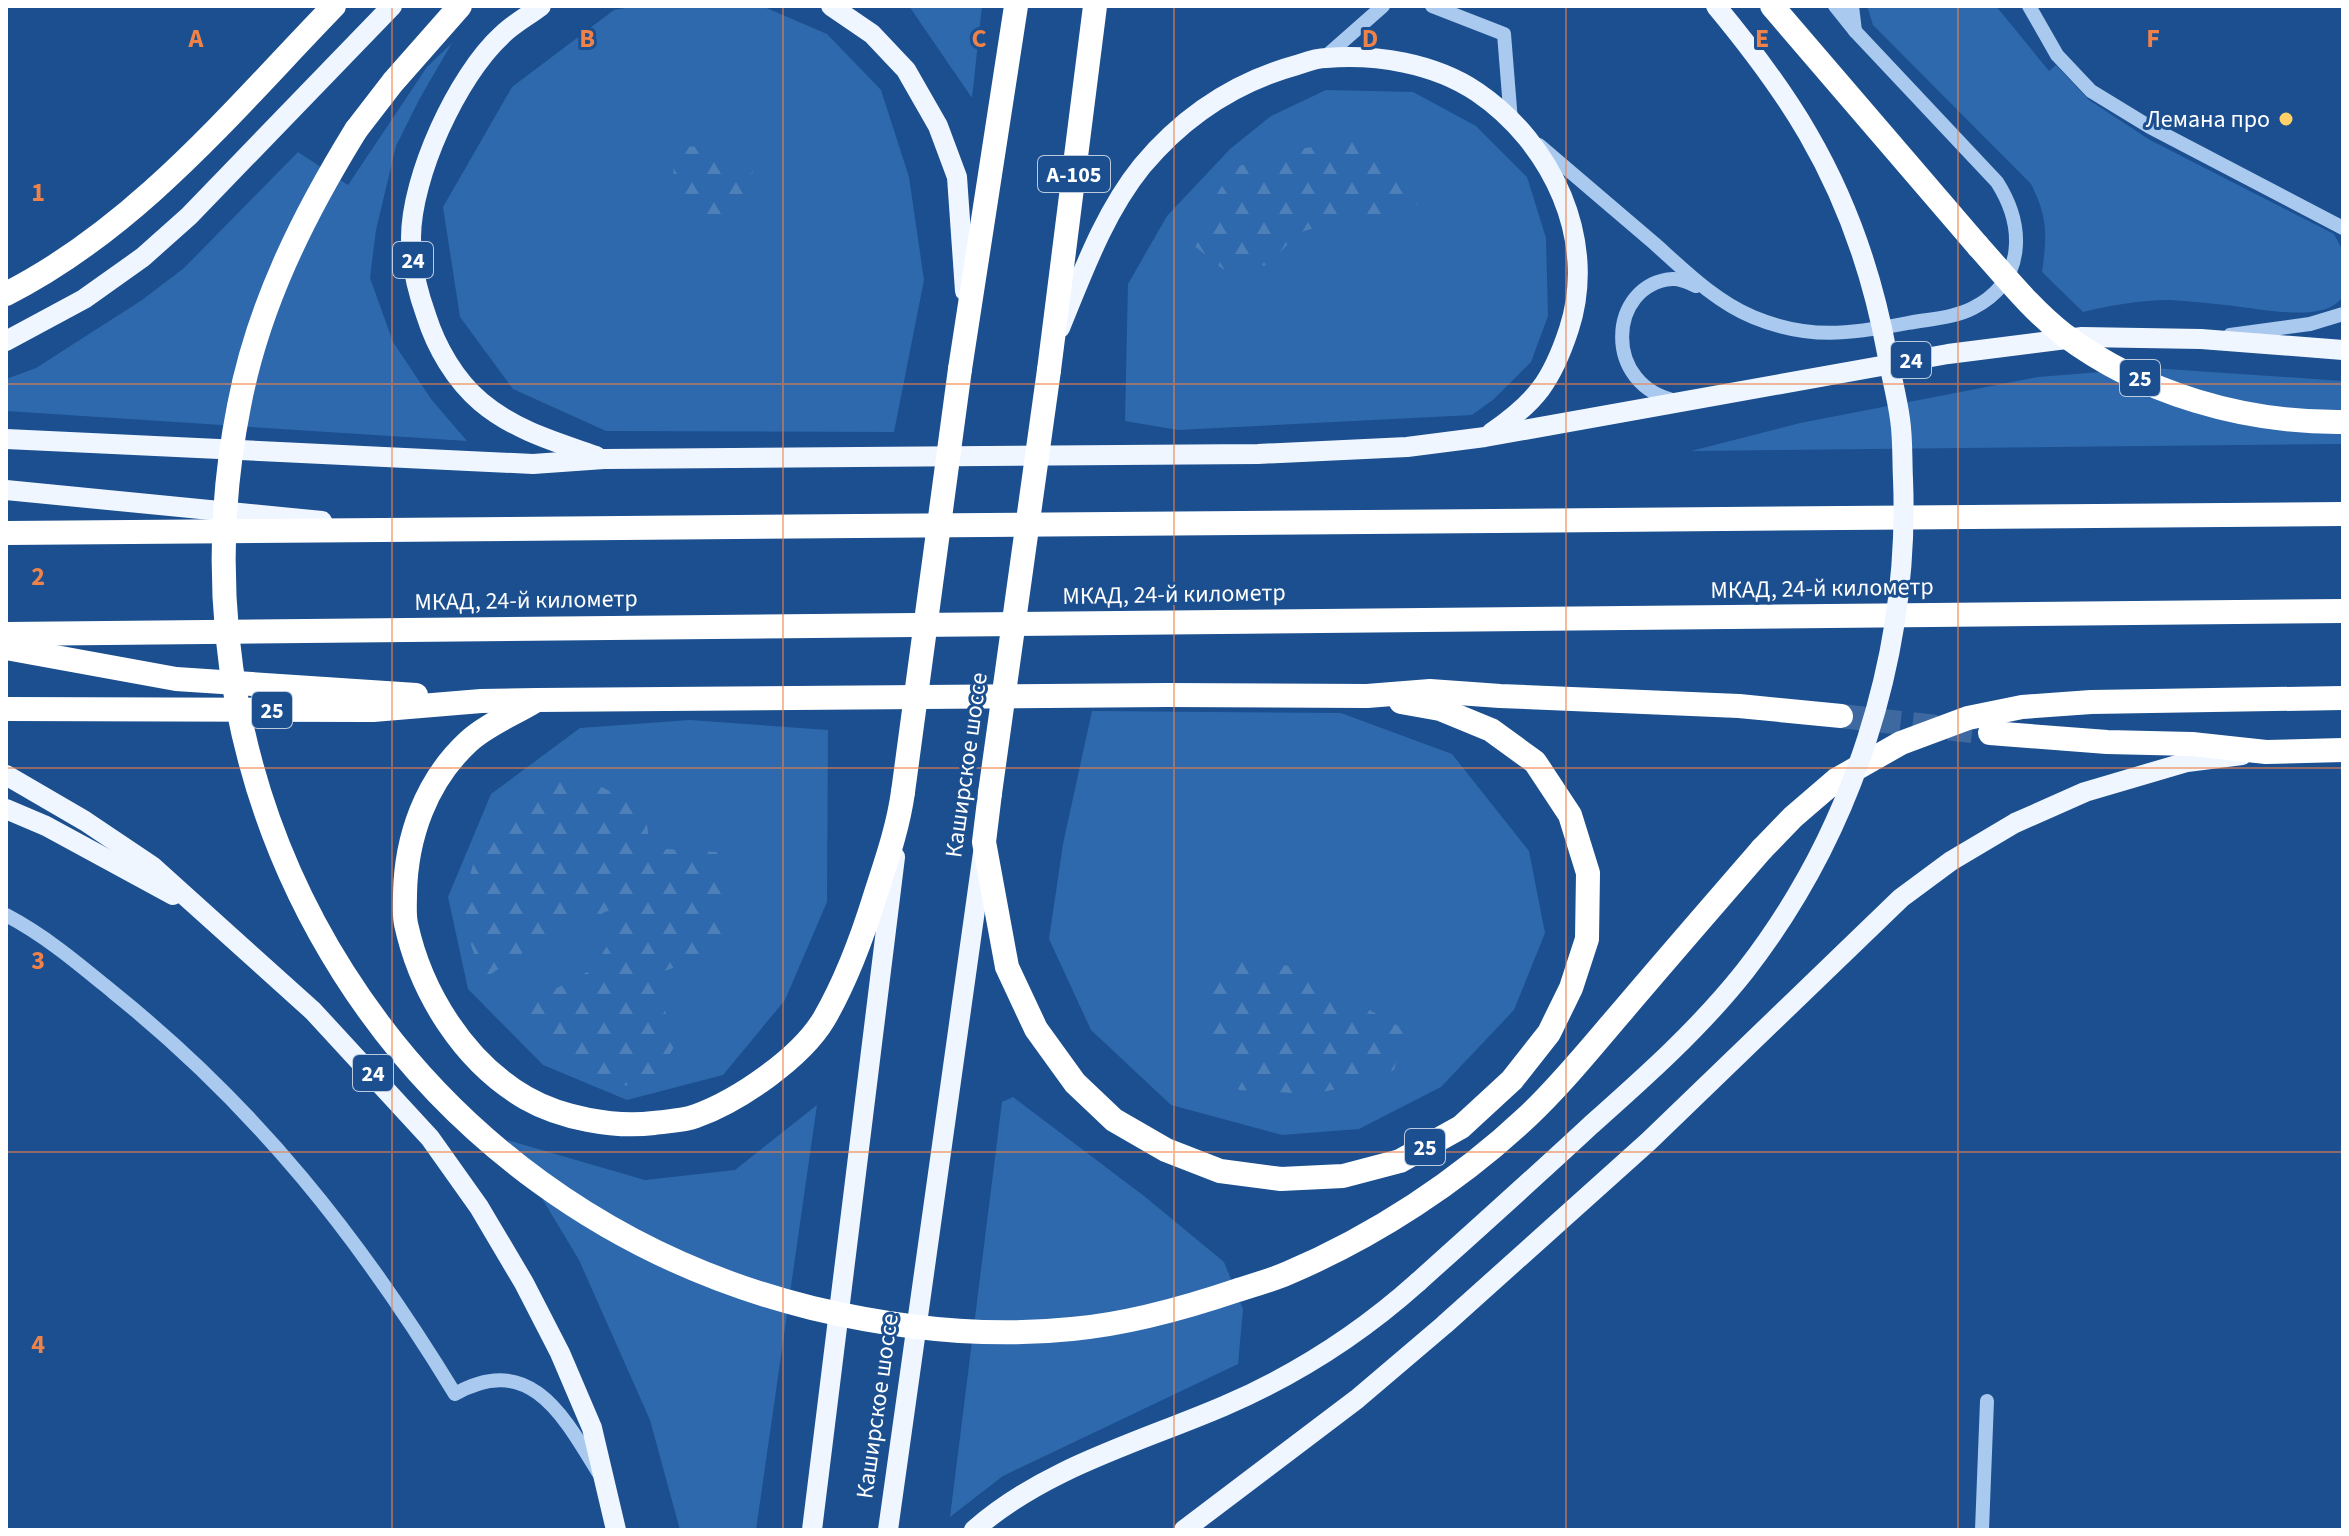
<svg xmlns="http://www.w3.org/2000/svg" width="2349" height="1536" viewBox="0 0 2349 1536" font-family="'Source Sans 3',sans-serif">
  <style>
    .grass { fill: #2e69ad }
    .forest { fill: url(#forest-firs) }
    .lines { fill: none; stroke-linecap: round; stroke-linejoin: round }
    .highway-tunnel { stroke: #3d69a0; stroke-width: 24; stroke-dasharray: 24 12; stroke-linecap: butt }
    .minor { stroke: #a9c9ee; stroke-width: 14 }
    .major { stroke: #f0f6ff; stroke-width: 20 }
    .highway { stroke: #fff; stroke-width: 24 }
    .major-bridge { stroke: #f0f6ff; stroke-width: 20 }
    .highway-bridge { stroke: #fff; stroke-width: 24 }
    .grid { fill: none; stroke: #ee8249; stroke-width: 2; stroke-opacity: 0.55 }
    .poi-dot { fill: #ffd166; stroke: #1b4f8f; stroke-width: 3 }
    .labels { text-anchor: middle; stroke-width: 6; stroke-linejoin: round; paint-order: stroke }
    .shield { fill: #1b4f8f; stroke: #bbcadd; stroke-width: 2 }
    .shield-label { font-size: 22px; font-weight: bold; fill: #fff }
    .poi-label { font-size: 24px; fill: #fff; stroke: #1b4f8f; text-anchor: end }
    .street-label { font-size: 24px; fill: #fff; stroke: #1b4f8f }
    .grid-label { font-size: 26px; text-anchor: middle; font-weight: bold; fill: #ee8249; stroke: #1b4f8f; stroke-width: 6; stroke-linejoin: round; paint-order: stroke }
  </style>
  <defs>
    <pattern id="forest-firs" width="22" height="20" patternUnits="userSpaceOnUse" patternTransform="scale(2)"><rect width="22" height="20" fill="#2e69ad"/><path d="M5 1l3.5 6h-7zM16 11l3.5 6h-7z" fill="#4d80b9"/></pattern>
  </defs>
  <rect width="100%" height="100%" fill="#1b4f8f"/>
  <g class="grass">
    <polygon points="637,6 762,6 827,34 881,90 909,177 924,280 894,432 606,431 513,389 460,317 443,207 512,87 614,10"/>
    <polygon points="909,6 982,6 972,98"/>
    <path d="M 1867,6 L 1996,6 L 2049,71 L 2056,65 L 2089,100 L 2150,140 L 2334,234 L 2343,251 L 2343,295 C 2329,326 2252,307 2225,305 C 2207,303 2188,301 2170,300 C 2141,300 2111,305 2083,312 L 2042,272 C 2047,236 2048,217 2031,184 L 1873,25 Z"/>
    <polygon points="452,43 420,98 396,146 376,230 370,278 393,342 431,399 467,441 6,411 6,379 36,368 142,300 184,268 298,152 348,185 427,67"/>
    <polygon points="1326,90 1413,92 1476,126 1527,177 1546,238 1548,316 1531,362 1494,399 1472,415 1178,430 1125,421 1128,284 1167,216 1230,149 1271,116"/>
    <polygon points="2152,368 2343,381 2343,444 1691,451 1800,423 2038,377"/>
    <polygon points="1092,711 1341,713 1452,754 1529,851 1545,933 1514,1010 1441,1087 1359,1129 1282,1135 1171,1105 1091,1030 1049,939 1063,844"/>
    <polygon points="690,720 828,730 827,902 785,1000 723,1075 627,1100 543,1065 468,989 448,897 491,794 580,728"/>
    <polygon points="1013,1097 1144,1196 1224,1262 1243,1309 1238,1364 1003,1476 950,1517 1002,1102"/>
    <polygon points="817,1105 756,1530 680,1530 650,1420 579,1260 507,1140 645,1180 735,1170"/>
  </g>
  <g class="forest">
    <polygon points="1354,130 1403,166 1418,204 1382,224 1339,220 1298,233 1268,265 1224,270 1191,243 1211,204 1233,168 1275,154 1316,146"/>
    <polygon points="715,146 752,165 754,205 714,217 673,208 674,147"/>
    <polygon points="568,770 645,809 650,848 717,852 732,947 656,974 674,1047 652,1084 610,1086 572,1066 509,1013 591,970 641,896 543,940 483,979 470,942 463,900 474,861 494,825"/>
    <polygon points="1247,959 1289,966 1404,1029 1394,1070 1355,1085 1313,1094 1239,1090 1215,1054 1205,1014 1207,973"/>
  </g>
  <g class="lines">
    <polyline class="highway-tunnel" points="1841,716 1990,733"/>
    <g class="minor">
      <polyline points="1432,6 1504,34 1511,121"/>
      <polyline points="1852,6 1855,31"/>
      <polyline points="2029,6 2057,55 2091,91 2150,127 2343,228"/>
      <polyline points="1324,58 1383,6"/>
      <path d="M 1539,145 C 1578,178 1616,211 1655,244 C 1685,271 1715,301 1753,317 C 1808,340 1851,334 1908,323 C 1929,319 1954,318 1973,308 C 2026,281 2025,226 1997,182 L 1855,31 L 1835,6"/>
      <polyline points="2230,335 2310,324 2343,314"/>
      <path d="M 1678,401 C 1601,387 1608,284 1672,279 C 1681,278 1689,283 1696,286"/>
      <path d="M 6,915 C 46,936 80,965 114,993 C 257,1108 360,1238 455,1394 C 530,1351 564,1417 598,1472"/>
      <polyline points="1982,1530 1987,1401"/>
    </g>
    <g class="major">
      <path d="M 541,6 C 528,16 513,24 502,35 C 457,76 411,177 411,238 C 411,265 417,290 426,315 C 436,347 455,380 481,402 C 514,430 556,442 596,456"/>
      <polyline points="831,6 872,34 906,70 938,126 957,177 965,291"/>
      <path d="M 1060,328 C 1083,272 1104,213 1142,166 C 1183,117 1235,82 1297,65 C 1306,62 1316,58 1326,58 C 1376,54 1434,63 1477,92 C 1552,143 1598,240 1569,329 C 1552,381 1536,402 1491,433"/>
      <polyline points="6,341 84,299 143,257 189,216 392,6"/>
      <polyline points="6,439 533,464 604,459 1258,454 1407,447 1485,437 1948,354 2082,337 2201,339 2343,350"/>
      <polyline points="6,490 322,521"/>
      <polyline points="6,775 85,821 152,866 313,1011 430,1138 479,1207 524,1283 560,1353 592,1428 616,1530"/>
      <polyline points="6,809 46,826 173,895"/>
      <polyline points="812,1530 895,857"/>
      <polyline points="888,1530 983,853"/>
      <path d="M 974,1530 C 1044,1468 1140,1442 1224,1406 C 1296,1375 1360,1334 1418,1282"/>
      <polyline points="1184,1530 1357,1399 1444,1325 1649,1141 1901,898 1951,861 2015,823 2085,792 2187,762 2242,755"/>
    </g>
    <g class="highway">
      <polyline points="1772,6 1978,246"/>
      <polyline points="356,130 393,82 460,6"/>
      <path d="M 6,294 C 138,227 233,110 334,6"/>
      <polyline points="960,369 1016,6"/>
      <polyline points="1049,370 1095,6"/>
      <polyline points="6,533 2343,514"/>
      <polyline points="6,634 2343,611"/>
      <polyline points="6,648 176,679 416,695"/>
      <path d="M 535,701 C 514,714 486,725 468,742 C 426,781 406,837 405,894 C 405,903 404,914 406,924 C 421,993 464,1062 526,1098 C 561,1118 614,1128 654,1123 C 668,1121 683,1121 696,1116 C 738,1101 801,1058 824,1019 C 846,981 862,938 875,896 C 886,862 898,828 903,792"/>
      <polyline points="6,709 373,710 481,701 537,700 1168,695 1367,696 1430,691 1500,696 1739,706 1841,716"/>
      <polyline points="1990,733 2107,742 2192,744 2266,752 2343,750"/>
      <polyline points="990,793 984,842 1007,967 1036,1029 1075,1083 1114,1120 1166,1150 1220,1171 1281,1179 1343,1176 1400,1161 1461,1127 1512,1080 1549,1033 1571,988 1587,939 1588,873 1570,815 1535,762 1491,730 1440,709 1401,702"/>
      <polyline points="1762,849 1793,817 1836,780 1901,743 1968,718 2022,707 2091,702 2343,698"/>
    </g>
    <path class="major-bridge" d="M 1418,1282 C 1476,1230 1534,1178 1591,1125 C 1645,1077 1700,1028 1745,971 C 1853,832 1910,654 1903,479 C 1902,460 1903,439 1900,419 C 1897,397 1891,375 1887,353 C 1873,277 1847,201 1808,134 C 1782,89 1750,47 1716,6"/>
    <g class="highway-bridge">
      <path d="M 356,130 C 303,216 258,306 239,406 C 158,814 407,1208 812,1308 C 896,1328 985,1338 1072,1329 C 1128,1324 1185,1308 1238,1290 C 1254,1285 1272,1280 1288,1273 C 1375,1236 1459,1181 1528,1116 C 1563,1083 1593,1045 1625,1008 C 1670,955 1716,902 1762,849"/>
      <path d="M 1978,246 C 2005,276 2031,309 2063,334 C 2143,394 2244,423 2343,422"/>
      <polyline points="903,792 960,369"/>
      <polyline points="990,793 1049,370"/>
    </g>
  </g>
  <path class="grid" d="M 392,6 L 392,1530M 783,6 L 783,1530M 1174,6 L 1174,1530M 1566,6 L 1566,1530M 1958,6 L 1958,1530M 6,384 L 2343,384M 6,768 L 2343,768M 6,1152 L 2343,1152"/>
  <circle class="poi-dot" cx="2286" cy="119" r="8"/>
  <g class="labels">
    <g class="shield">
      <rect x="1038" y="156" width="72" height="36" rx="6"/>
      <rect x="393" y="242" width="40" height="36" rx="6"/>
      <rect x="1891" y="342" width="40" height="36" rx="6"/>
      <rect x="2120" y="360" width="40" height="36" rx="6"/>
      <rect x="252" y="692" width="40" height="36" rx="6"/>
      <rect x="353" y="1055" width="40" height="36" rx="6"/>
      <rect x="1405" y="1129" width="40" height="36" rx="6"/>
    </g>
    <g class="shield-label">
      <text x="1074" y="182">А-105</text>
      <text x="413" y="268">24</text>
      <text x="1911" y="368">24</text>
      <text x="2140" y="386">25</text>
      <text x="272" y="718">25</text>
      <text x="373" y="1081">24</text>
      <text x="1425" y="1155">25</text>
    </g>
    <g class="poi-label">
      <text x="2270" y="127">Лемана про</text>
    </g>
    <g class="street-label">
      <text transform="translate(1822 588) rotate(-1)" y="8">МКАД, 24-й километр</text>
      <text transform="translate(1174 594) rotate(-1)" y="8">МКАД, 24-й километр</text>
      <text transform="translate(526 600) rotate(-1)" y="8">МКАД, 24-й километр</text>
      <text transform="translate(966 765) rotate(-82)" y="8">Каширское шоссе</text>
      <text transform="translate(877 1406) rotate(-82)" y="8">Каширское шоссе</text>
    </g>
  </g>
  <g class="grid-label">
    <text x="196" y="47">A</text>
    <text x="587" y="47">B</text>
    <text x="979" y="47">C</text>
    <text x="1370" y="47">D</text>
    <text x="1762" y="47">E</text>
    <text x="2153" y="47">F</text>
    <text x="38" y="201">1</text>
    <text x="38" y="585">2</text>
    <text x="38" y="969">3</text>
    <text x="38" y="1353">4</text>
  </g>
  <rect width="2349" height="1536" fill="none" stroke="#ffffff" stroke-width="16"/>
</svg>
